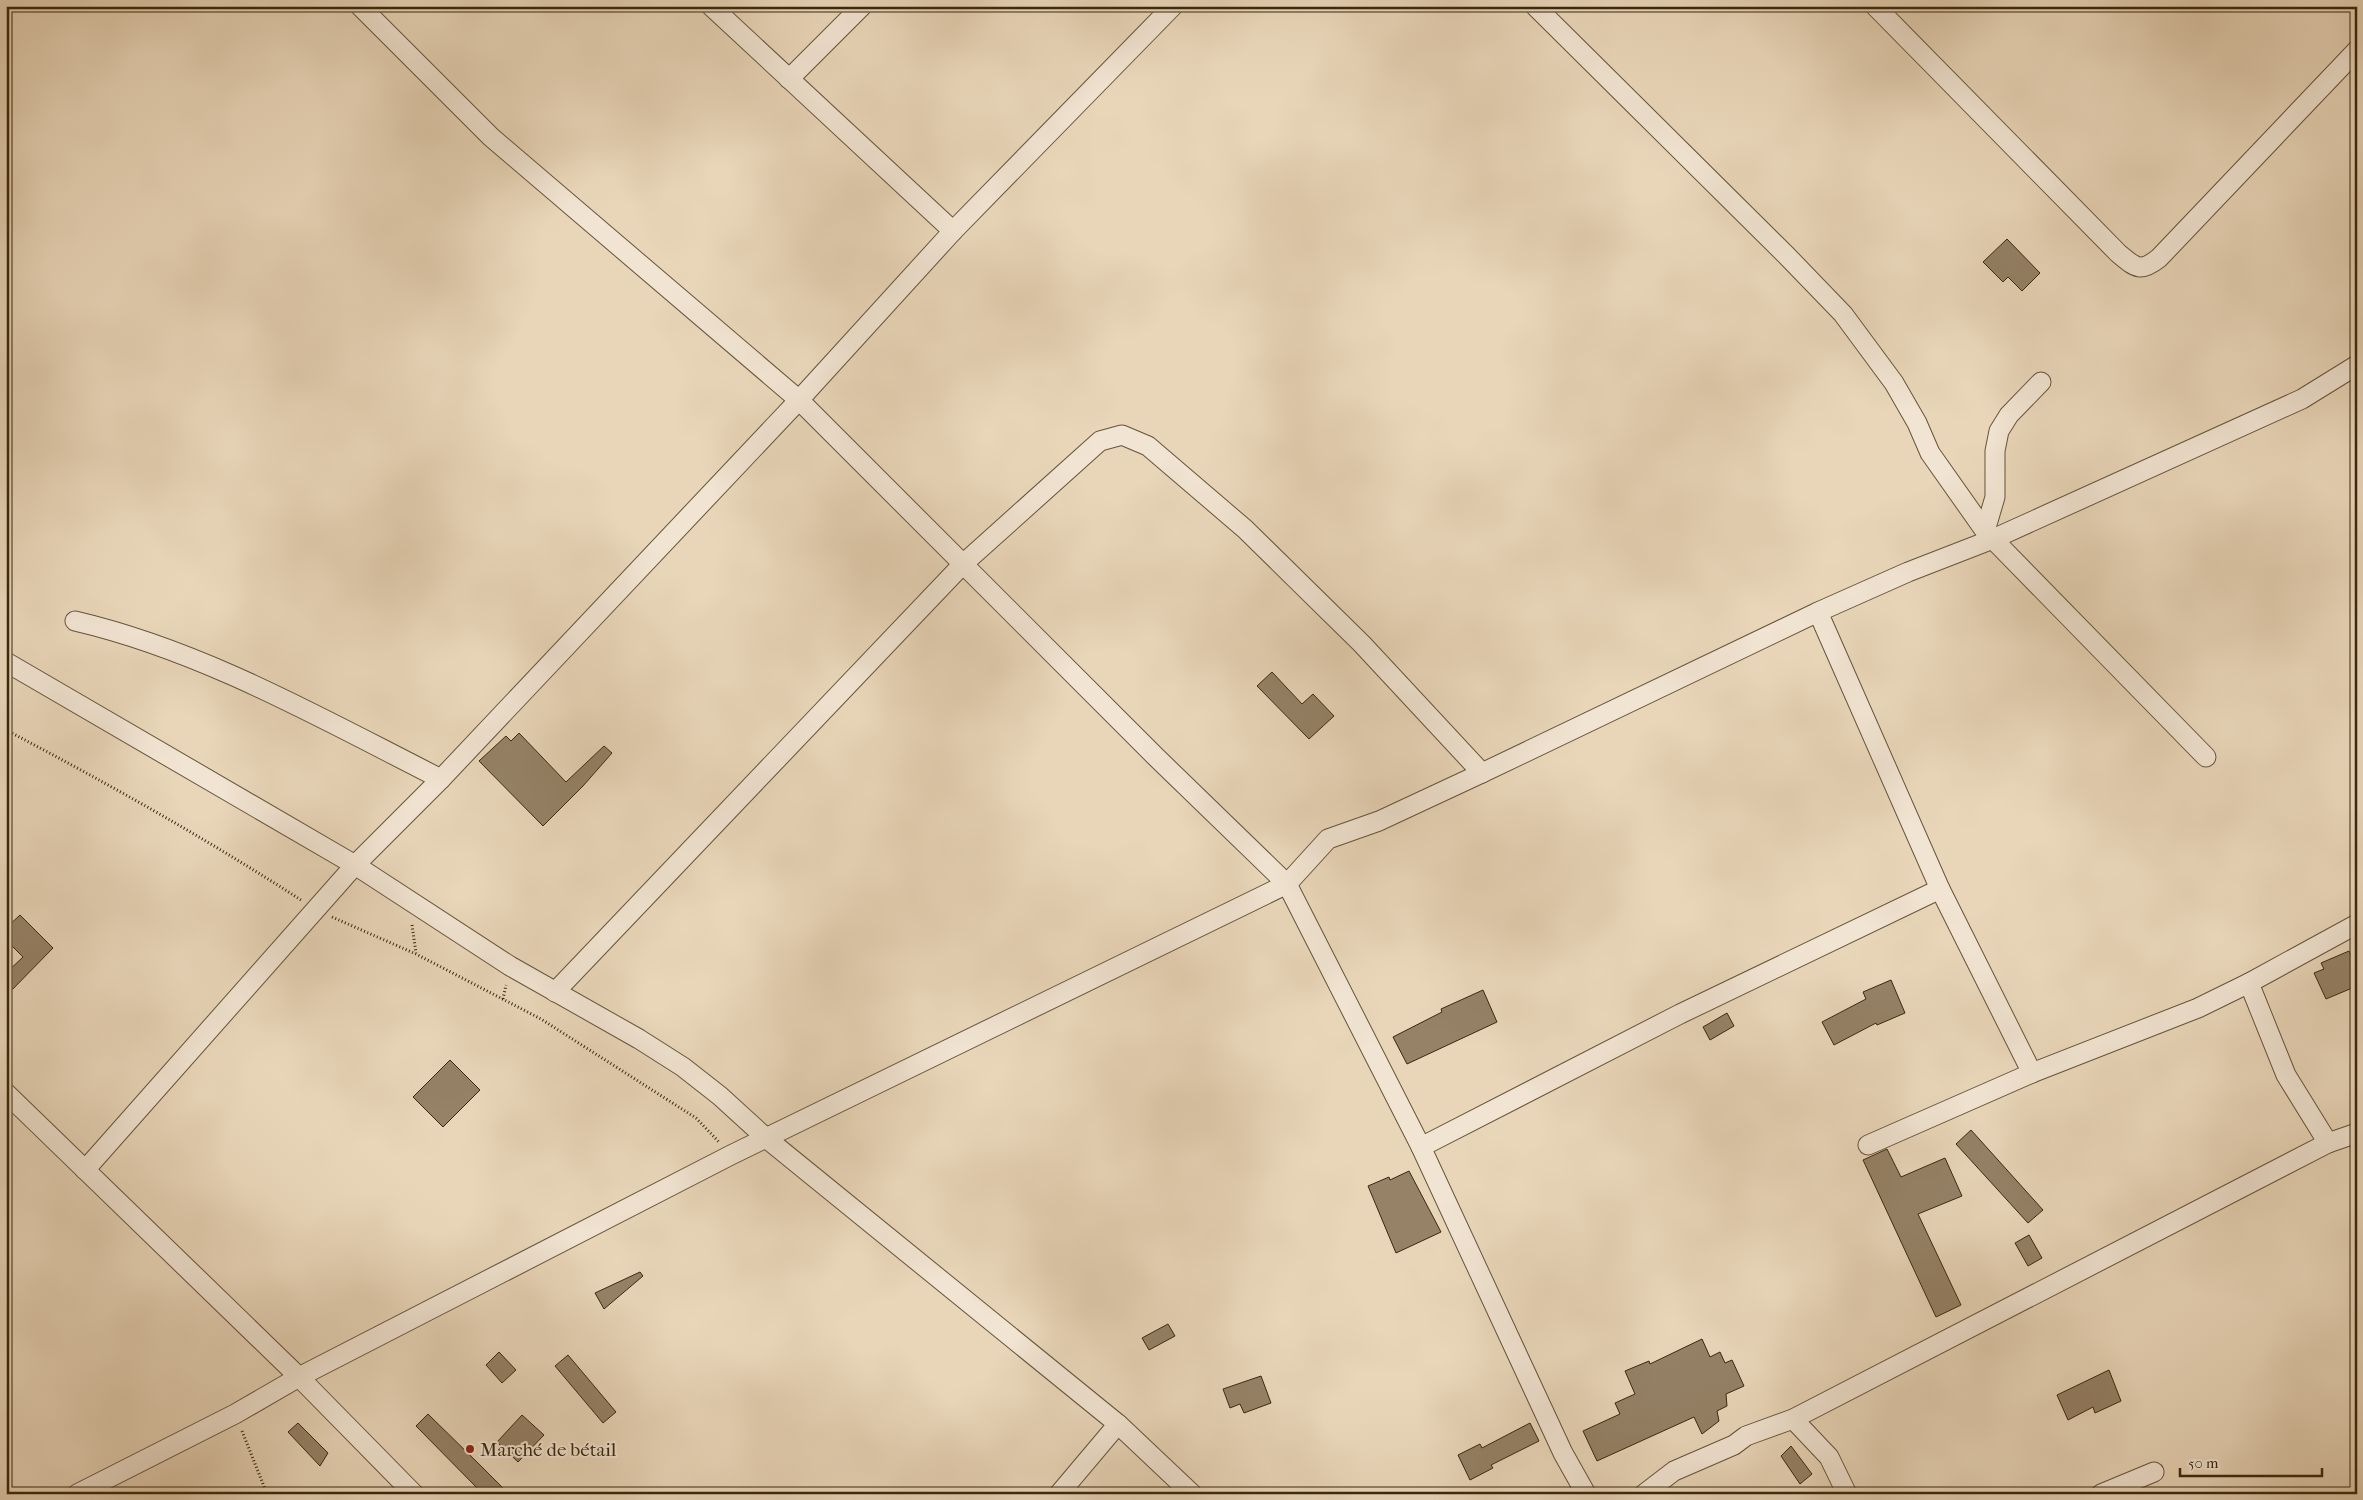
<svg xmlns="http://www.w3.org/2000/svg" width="2363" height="1500" viewBox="0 0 2363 1500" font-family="'IM FELL French Canon',serif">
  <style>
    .building { fill: #958267; stroke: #39280f }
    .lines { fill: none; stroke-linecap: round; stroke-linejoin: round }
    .street-casing { stroke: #65543a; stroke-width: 21 }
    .path { stroke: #39280f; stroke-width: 3; stroke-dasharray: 1 2.5; stroke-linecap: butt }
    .street { stroke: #f1e4d2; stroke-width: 19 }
    .poi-dot { fill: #8f2418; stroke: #f1e4d2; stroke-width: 2 }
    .labels { text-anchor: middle; stroke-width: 4; stroke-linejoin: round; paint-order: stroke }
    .poi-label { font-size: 19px; fill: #39280f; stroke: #f1e4d2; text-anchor: start }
  </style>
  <rect width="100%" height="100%" fill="#e9d6b9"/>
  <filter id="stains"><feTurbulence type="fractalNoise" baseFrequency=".004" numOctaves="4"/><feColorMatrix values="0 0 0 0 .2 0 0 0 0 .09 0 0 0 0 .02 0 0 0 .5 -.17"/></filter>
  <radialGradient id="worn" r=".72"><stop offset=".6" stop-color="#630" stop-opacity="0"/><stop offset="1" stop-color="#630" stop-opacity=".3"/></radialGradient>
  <g class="building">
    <polygon points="2007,239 2040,273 2022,291 2008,277 2003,282 1983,262"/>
    <polygon points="1272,672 1302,704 1313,694 1334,716 1309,739 1257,686"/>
    <polygon points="519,733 566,782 604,746 612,753 583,786 543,826 479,761 506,736 511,741"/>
    <polygon points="20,915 53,948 6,996 6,973 23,957 6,940 6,928"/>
    <polygon points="2349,951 2357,968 2357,986 2326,999 2314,973 2324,969 2321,963"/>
    <polygon points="1891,980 1905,1013 1877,1025 1876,1023 1834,1045 1822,1022 1866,999 1863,992"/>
    <polygon points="1483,990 1497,1022 1407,1064 1393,1037 1442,1012 1441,1009"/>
    <polygon points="1727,1013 1734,1026 1710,1040 1703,1027"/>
    <polygon points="450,1060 480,1090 443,1127 413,1097"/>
    <polygon points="1971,1130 2043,1210 2028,1223 1956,1144"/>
    <polygon points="1887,1149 1901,1177 1945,1158 1962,1196 1918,1214 1961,1305 1936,1317 1863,1160"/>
    <polygon points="1409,1171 1441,1232 1396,1253 1368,1186 1389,1177 1390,1180"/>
    <polygon points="2029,1235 2042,1258 2028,1266 2015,1243"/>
    <polygon points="640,1272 643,1276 604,1309 595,1293"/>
    <polygon points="1168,1324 1175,1336 1149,1350 1142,1338"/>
    <polygon points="1702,1339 1710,1357 1720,1352 1725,1363 1732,1360 1744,1386 1726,1394 1727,1406 1717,1411 1719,1421 1702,1434 1694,1417 1597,1461 1583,1431 1620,1414 1615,1403 1635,1394 1625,1371 1649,1361 1650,1364"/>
    <polygon points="499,1352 516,1370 502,1383 486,1365"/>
    <polygon points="568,1355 616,1412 603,1423 555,1366"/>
    <polygon points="2109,1370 2121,1401 2095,1413 2093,1407 2068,1420 2057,1395"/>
    <polygon points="1261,1376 1271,1403 1244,1413 1240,1404 1230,1408 1223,1389"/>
    <polygon points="428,1414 480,1465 509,1494 483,1494 416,1426"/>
    <polygon points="522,1415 544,1435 518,1462 497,1442"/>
    <polygon points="298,1423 328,1453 320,1466 288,1432"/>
    <polygon points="1530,1423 1539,1441 1491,1465 1493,1468 1470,1480 1458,1455 1480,1444 1482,1448"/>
    <polygon points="1791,1446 1812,1474 1800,1484 1781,1456"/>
  </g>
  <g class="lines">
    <g class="street-casing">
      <g id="street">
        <polyline points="360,6 491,137 799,400 1156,757 1287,884 1421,1147 1563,1453 1586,1494"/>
        <polyline points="711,6 953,231"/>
        <polyline points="1535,6 1787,256 1843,314 1894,383 1917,423 1930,453 1985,531 2206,757"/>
        <path d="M 1875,6 L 2118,253 C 2136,268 2140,273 2159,258 L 2357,50"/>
        <polyline points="789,79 862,6"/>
        <polyline points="1985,531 1995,497 1995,451 1999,431 2009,415 2041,382"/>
        <polyline points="1818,612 1940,889 2032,1073"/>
        <path d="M 75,621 C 204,651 324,720 441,779"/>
        <polyline points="6,662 355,865 510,966 639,1039 683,1067 720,1096 766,1138 1118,1424 1192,1494"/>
        <polyline points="2249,983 2286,1075 2328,1143"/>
        <polyline points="555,992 963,564 1100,441 1122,435 1148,446 1245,529 1362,644 1482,773"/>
        <polyline points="6,1093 299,1377 414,1494"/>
        <polyline points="1868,1145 2032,1073 2198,1008 2249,983 2357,924"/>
        <polyline points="1421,1147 1680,1014 1940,889"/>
        <polyline points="85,1170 355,865 441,779 799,400 953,231 1173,6"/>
        <polyline points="1793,1419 1829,1457 1847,1494"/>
        <polyline points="77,1494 235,1414 299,1377 731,1155 1287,884 1328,839 1379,821 1482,773 1818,612 1908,572 1993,539 2302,399 2357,365"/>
        <polyline points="1059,1494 1118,1424"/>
        <polyline points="1644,1494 1674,1471 1734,1445 1746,1436 1793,1419 2328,1143 2357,1133"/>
        <polyline points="2101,1494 2154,1472"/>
      </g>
    </g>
    <g class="path">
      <path d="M 6,730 C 107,783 205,838 301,900"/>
      <polyline points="332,917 416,954 541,1019 696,1118 719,1142"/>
      <polyline points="412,925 416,953"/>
      <polyline points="503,999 506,985"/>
      <polyline points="242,1431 267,1494"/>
    </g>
    <use href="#street" class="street"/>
  </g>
  <circle class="poi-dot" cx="470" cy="1449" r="5"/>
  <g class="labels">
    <g class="poi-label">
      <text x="480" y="1456">Marché de bétail</text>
    </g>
  </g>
  <rect width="2363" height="1500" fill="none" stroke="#e9d6b9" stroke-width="25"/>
  <rect x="8" y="8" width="2348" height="1485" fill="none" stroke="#39280f" stroke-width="2.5"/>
  <rect x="12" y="12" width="2338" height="1475" fill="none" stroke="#39280f"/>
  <path d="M2180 1468v8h142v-8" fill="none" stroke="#39280f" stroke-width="2.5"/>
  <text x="2188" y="1468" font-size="15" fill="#39280f" stroke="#f1e4d2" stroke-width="4" paint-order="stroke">50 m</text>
  <rect width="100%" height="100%" filter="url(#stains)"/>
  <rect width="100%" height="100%" fill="url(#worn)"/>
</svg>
